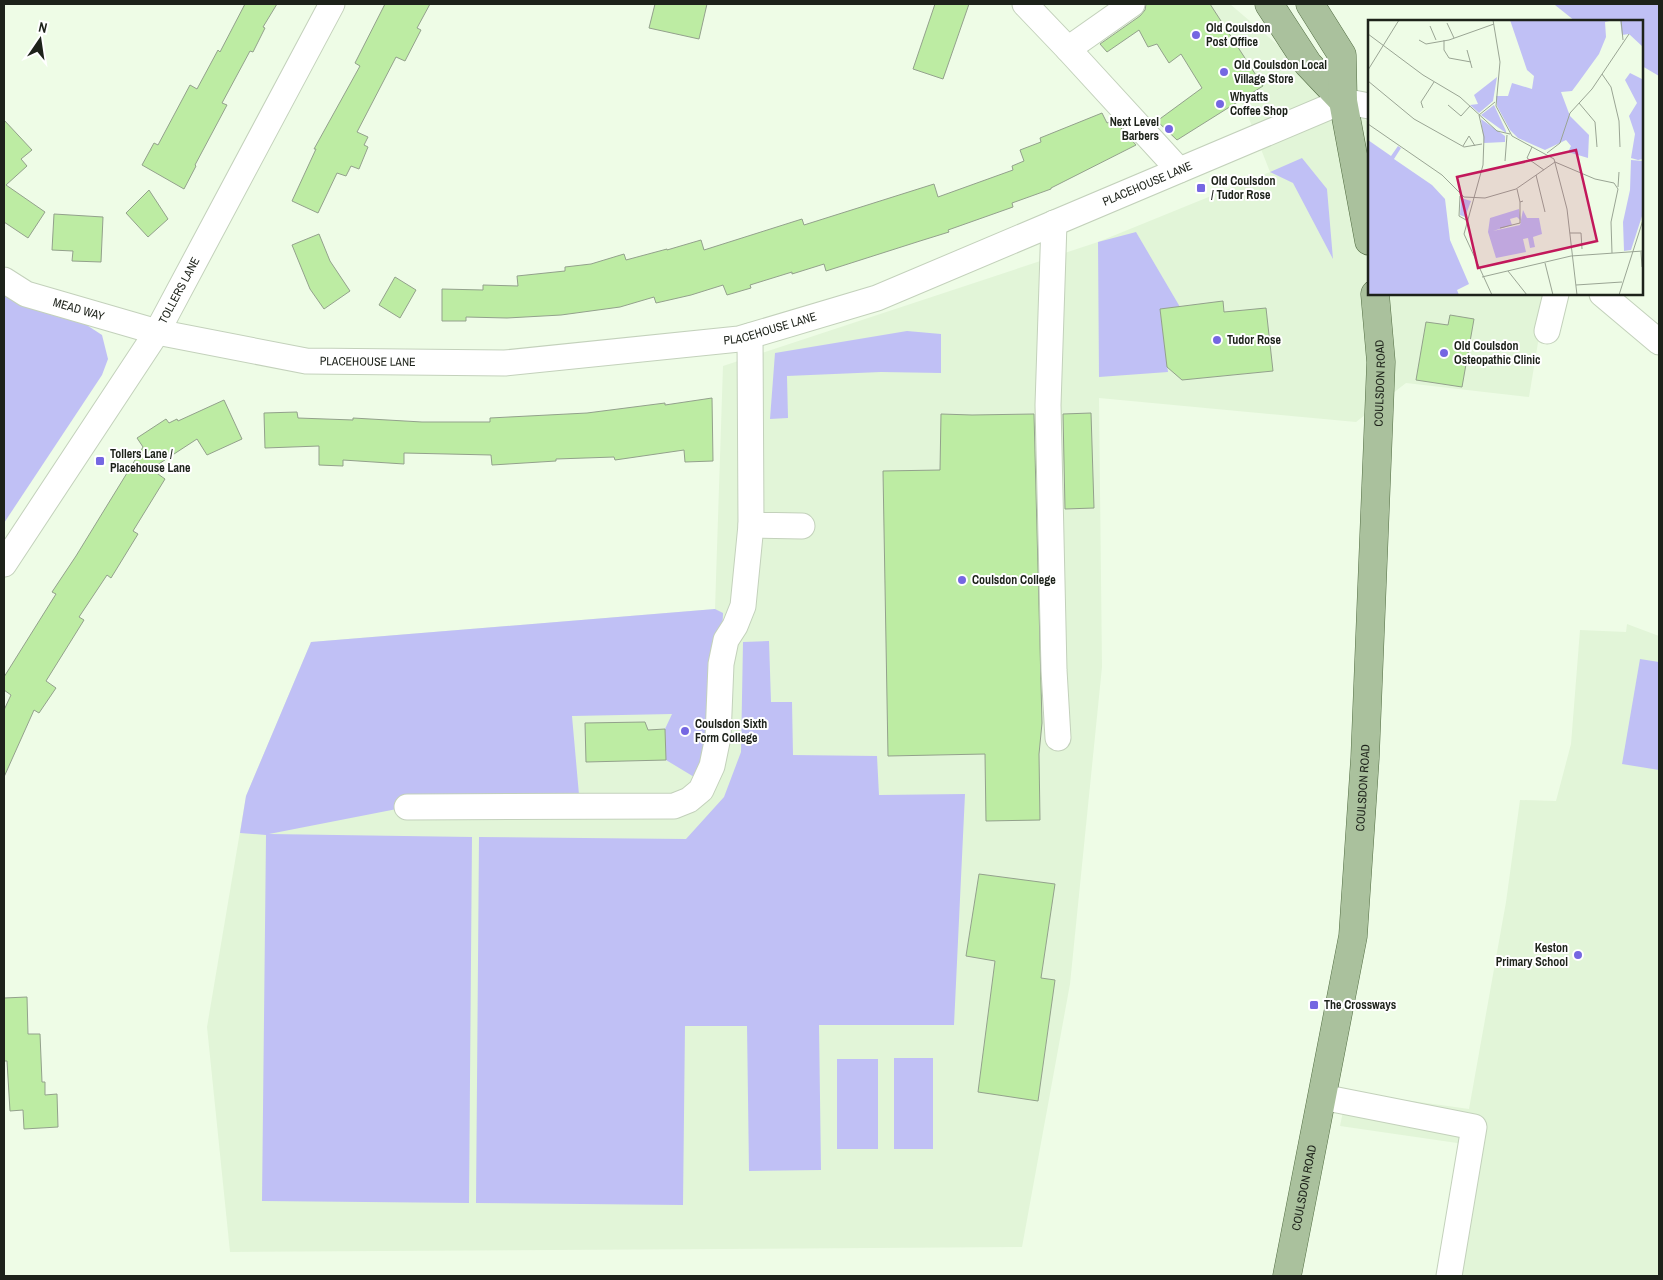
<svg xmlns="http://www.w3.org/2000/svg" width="1663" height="1280" viewBox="0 0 1663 1280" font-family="'Archivo Narrow',sans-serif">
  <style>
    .built { fill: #e2f5d8 }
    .green { fill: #c0c0f5 }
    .building { fill: #bdeca3; stroke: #93a18c }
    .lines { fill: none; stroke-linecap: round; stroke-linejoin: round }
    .minor-casing { stroke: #c3d1bb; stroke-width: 27 }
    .major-casing { stroke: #546e45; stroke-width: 29 }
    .minor { stroke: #fff; stroke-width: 25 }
    .major { stroke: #aac19d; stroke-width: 28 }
    .poi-dot { fill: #7567e2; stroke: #fff; stroke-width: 2 }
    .labels { text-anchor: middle; stroke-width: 4; stroke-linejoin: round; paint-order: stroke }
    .poi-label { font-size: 12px; font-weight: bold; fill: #1d221a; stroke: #fff; text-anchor: start }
    .street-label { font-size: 12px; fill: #1d221a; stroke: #fff }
    .inset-road { fill: none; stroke: #9aa594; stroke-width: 1 }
    .view { fill: #c2185b; fill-opacity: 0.15; stroke: #c2185b; stroke-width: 2.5 }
    .inset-edge { fill: none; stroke: #1d221a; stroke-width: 2.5 }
  </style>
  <rect width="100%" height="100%" fill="#eefce6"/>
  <g class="built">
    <polygon points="1123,4 1230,4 1369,123 1369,294 1546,294 1529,397 1406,383 1356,422 1099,398 1102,667 1070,984 1022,1247 230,1252 207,1027 246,796 311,642 715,609 723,366 1098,242 1270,172 1244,106"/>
    <polygon points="1627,624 1659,636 1659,1276 1442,1276 1464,1144 1340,1126 1347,1092 1469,1109 1506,902 1520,800 1556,801 1571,744 1580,630 1626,632"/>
  </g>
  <g class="green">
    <polygon points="1556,4 1659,4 1659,76 1642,66 1642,21 1575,21 1555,5"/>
    <polygon points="1302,158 1327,189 1333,259 1293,183 1270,172"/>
    <polygon points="1136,232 1180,307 1160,309 1168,372 1099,377 1098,242"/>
    <polygon points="4,291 82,322 102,335 108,359 102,375 4,523"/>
    <polygon points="907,331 941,334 941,373 881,372 787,376 788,418 770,419 775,353"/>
    <polygon points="715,609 723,613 718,737 704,783 666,760 665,729 672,714 572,716 580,806 407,807 269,834 472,837 469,1203 262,1201 266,835 240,833 246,796 311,642"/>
    <polygon points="769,641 771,702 792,702 793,755 877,756 879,795 965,794 954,1025 819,1025 821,1170 749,1171 747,1026 685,1026 683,1205 476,1203 479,837 686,839 724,797 741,752 743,642"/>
    <polygon points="1640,659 1659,662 1659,770 1622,764"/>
    <rect x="894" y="1058" width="39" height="91"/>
    <rect x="837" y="1059" width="41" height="90"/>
  </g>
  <g class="building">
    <polygon points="245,4 277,4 263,27 265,28 253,52 250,51 222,103 227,105 195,165 196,166 184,189 142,165 154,143 158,145 190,85 197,89 218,50 220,52"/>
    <polygon points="385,4 430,4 417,28 421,30 405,61 396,57 357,132 368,137 364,145 368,147 359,169 351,166 346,176 337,173 318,213 292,201 316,149 314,149 360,66 355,63"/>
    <polygon points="655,4 707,4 699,39 649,28"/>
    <polygon points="935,4 969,4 943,79 913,69"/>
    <polygon points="1146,4 1210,4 1263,86 1177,140 1157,121 1202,88 1181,54 1169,63 1157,44 1148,47 1139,30 1107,52 1100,44 1140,16 1145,10"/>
    <polygon points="1102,113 1107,123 1114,120 1136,145 1051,188 1051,189 1012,203 1013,207 948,230 949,232 920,241 826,271 824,264 792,274 792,272 750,285 751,288 727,295 723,285 691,295 656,303 654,297 620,307 561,315 507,318 466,317 466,321 442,321 442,289 483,290 483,285 518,286 517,276 565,271 565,267 591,264 624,254 626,260 667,249 667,250 701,240 704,250 802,219 804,225 934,184 938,197 1013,170 1012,166 1024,161 1020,150 1041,142 1040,138"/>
    <polygon points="4,120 32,150 21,159 27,166 6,185 45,212 28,238 4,222"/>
    <polygon points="149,190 168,219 148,237 126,213"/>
    <polygon points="54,214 103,217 101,262 72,261 73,251 52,250"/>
    <polygon points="319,234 330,261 350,291 324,309 310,289 292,245"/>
    <polygon points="395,277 416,290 400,318 379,305"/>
    <polygon points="1223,301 1224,312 1266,308 1273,371 1182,380 1167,367 1160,309"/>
    <polygon points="1450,315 1474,319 1462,387 1416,380 1426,322 1448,325"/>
    <polygon points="712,398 713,461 685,462 684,450 615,460 614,457 556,459 556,461 492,465 491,455 404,453 404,464 343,460 343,466 319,465 319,446 265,448 264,413 297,412 298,418 353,420 353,418 422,422 490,422 490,418 587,413 665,403 665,405"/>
    <polygon points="224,400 242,439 207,455 197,439 151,469 165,479 133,531 138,534 111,578 107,575 79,617 84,620 46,681 56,688 39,713 34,710 4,777 4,710 11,695 4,690 4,677 56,594 52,592 76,556 143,447 137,438 166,419 169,423 177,419 178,421"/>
    <polygon points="1091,413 1094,508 1065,509 1063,414"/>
    <polygon points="941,414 972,415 1034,414 1042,723 1039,754 1040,820 986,821 985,754 888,756 883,471 940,470"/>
    <polygon points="645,722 648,730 665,729 666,760 586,762 585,723"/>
    <polygon points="979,874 1055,884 1041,978 1055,980 1038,1101 978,1092 995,961 966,956"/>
    <polygon points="27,997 28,1034 40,1034 42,1082 45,1082 45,1095 57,1094 58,1127 24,1129 23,1110 10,1111 7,1061 4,1061 4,998"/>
  </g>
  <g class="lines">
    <g class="minor-casing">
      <g id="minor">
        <polyline points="1025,4 1068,49 1179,170"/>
        <polyline points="1068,49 1132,4"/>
        <polyline points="1054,223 1048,405 1054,670 1058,738"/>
        <path id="s1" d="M 4,280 L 26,294 L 157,332 L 306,361 L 505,363 L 739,339 L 877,298 L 1343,101 L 1369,106"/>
        <polyline points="1602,294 1659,342"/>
        <polyline points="1547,331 1556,294"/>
        <polyline points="750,336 751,525 802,526"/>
        <path id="s2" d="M 4,564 L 157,332 L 332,4"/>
        <polyline points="407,807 674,806 689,800 701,790 712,766 718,737 721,664 726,640 735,626 743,606 751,525"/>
        <polyline points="1322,1097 1474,1127 1449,1276"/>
      </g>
    </g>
    <g class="major-casing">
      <g id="major">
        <polyline points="1269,4 1308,64 1343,101"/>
        <polyline points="1310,4 1342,55 1343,101 1369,241"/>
        <path id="s3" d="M 1287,1276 L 1353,936 L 1365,758 L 1381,362 L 1375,294"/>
      </g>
    </g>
    <use href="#minor" class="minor"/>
    <use href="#major" class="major"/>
  </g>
  <g class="poi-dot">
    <circle cx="1196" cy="35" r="5"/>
    <circle cx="1224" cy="72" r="5"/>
    <circle cx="1220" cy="104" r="5"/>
    <circle cx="1169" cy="129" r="5"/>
    <rect x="1196" y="183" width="10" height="10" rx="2.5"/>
    <circle cx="1217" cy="340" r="5"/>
    <circle cx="1444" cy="353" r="5"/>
    <rect x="95" y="456" width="10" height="10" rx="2.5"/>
    <circle cx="962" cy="580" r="5"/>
    <circle cx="685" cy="731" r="5"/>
    <circle cx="1578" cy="955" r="5"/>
    <rect x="1309" y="1000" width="10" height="10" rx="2.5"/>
  </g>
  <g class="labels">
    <g class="poi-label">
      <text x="1206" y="32">Old Coulsdon<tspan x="1206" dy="14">Post Office</tspan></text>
      <text x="1234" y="69">Old Coulsdon Local<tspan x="1234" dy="14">Village Store</tspan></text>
      <text x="1230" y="101">Whyatts<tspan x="1230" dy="14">Coffee Shop</tspan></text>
      <text x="1159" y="126" text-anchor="end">Next Level<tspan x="1159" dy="14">Barbers</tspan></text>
      <text x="1211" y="185">Old Coulsdon<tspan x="1211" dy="14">/ Tudor Rose</tspan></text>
      <text x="1227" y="344">Tudor Rose</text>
      <text x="1454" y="350">Old Coulsdon<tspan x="1454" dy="14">Osteopathic Clinic</tspan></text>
      <text x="110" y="458">Tollers Lane /<tspan x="110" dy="14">Placehouse Lane</tspan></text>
      <text x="972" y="584">Coulsdon College</text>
      <text x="695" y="728">Coulsdon Sixth<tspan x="695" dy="14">Form College</tspan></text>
      <text x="1568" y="952" text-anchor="end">Keston<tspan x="1568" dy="14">Primary School</tspan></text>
      <text x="1324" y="1009">The Crossways</text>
    </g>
    <g class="street-label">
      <text dy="4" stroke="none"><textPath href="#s1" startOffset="1186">PLACEHOUSE LANE</textPath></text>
      <text dy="4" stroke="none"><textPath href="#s2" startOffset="325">TOLLERS LANE</textPath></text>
      <text dy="4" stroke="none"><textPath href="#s1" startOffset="81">MEAD WAY</textPath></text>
      <text dy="4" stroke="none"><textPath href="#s1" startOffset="781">PLACEHOUSE LANE</textPath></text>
      <text dy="4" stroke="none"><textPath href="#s1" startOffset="376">PLACEHOUSE LANE</textPath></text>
      <text dy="4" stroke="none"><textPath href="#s3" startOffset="900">COULSDON ROAD</textPath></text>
      <text dy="4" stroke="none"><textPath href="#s3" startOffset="495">COULSDON ROAD</textPath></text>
      <text dy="4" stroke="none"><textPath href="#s3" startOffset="90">COULSDON ROAD</textPath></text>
    </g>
  </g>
  <g transform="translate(1368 20)">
    <rect width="275" height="275" fill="#eefce6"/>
    <path d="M 142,0 L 246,0 L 237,2 L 238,17 L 231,34 L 210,63 L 204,71 L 193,72 L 202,96 L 221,115 L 220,138 L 200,132 L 203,126 L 198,120 L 177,130 L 150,118 L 142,110 L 129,86 L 128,76 L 140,76 L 144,63 L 164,69 L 166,56 L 159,50 ZM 252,0 L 275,0 L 275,27 L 261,14 L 254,15 ZM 275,40 L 275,139 L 270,140 L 263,138 L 267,114 L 261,96 L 269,83 L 257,60 L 262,53 L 274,59 ZM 129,57 L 125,81 L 111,93 L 102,85 L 110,84 L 106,75 ZM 126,85 L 138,111 L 138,113 L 113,95 ZM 113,99 L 137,116 L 137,122 L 116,123 ZM 0,120 L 23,136 L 30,126 L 33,128 L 26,139 L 64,165 L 77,179 L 82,220 L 101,264 L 89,270 L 91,275 L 0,275 ZM 263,140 L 275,141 L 275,193 L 263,230 L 256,231 L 255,202 L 262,170 ZM 93,178 L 103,181 L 97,197 L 92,195 ZM 151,189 L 153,201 L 149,197 L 142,199 L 144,205 L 125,211 L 152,205 L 155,190 L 159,198 L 171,198 L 174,214 L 165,217 L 167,227 L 162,228 L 160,218 L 155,219 L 158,232 L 128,238 L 120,212 L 122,198 Z" fill="#c0c0f5"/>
    <path class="inset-road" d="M 125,0 L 132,42 L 128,86 L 144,116 L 186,139 L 199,189 L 209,275M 253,0 L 255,20M 79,3 L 86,18M 62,6 L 68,20M 0,14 L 55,55 L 92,77 L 129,111 L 142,114M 51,20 L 58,24 L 81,20 L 126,4M 76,20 L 76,30 L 81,38 L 103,42M 99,30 L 104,48M 0,50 L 31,0M 234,54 L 243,67 L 251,101 L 252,127M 0,61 L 46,99 L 96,127 L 114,124M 211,83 L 227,102 L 229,127M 80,85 L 93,96 L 102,86M 55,88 L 53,82 L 66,62M 0,104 L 74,155 L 96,177 L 117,178 L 148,169 L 187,142 L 227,159 L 246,163 L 250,169 L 243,202 L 244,233M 95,126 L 101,116 L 107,126M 164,127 L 159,138 L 176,150M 179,133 L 192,123 L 202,93 L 224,69 L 261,14M 137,141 L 139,115M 168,155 L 177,192M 250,167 L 251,152M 149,169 L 152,182 L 155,181M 92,176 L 91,196 L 98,200M 132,208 L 152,203 L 152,182M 202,213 L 213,213 L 214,229M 273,232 L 274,247M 177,243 L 185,275M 140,251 L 159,275M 114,257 L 203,236 L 275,231M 208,265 L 254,262M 124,275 L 96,214 L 115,145 L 116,117 L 111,95 L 127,82M 251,275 L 275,200"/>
    <path class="view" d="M 208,130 L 229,221 L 110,248 L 89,157 Z"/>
    <rect width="275" height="275" class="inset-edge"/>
  </g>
  <rect width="1663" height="1280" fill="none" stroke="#1d221a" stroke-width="10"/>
  <g transform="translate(40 40) rotate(13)" stroke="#ffffff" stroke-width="4" paint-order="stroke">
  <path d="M0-4L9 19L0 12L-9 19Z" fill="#1d221a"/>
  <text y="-8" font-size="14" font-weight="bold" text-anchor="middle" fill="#1d221a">N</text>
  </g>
</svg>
